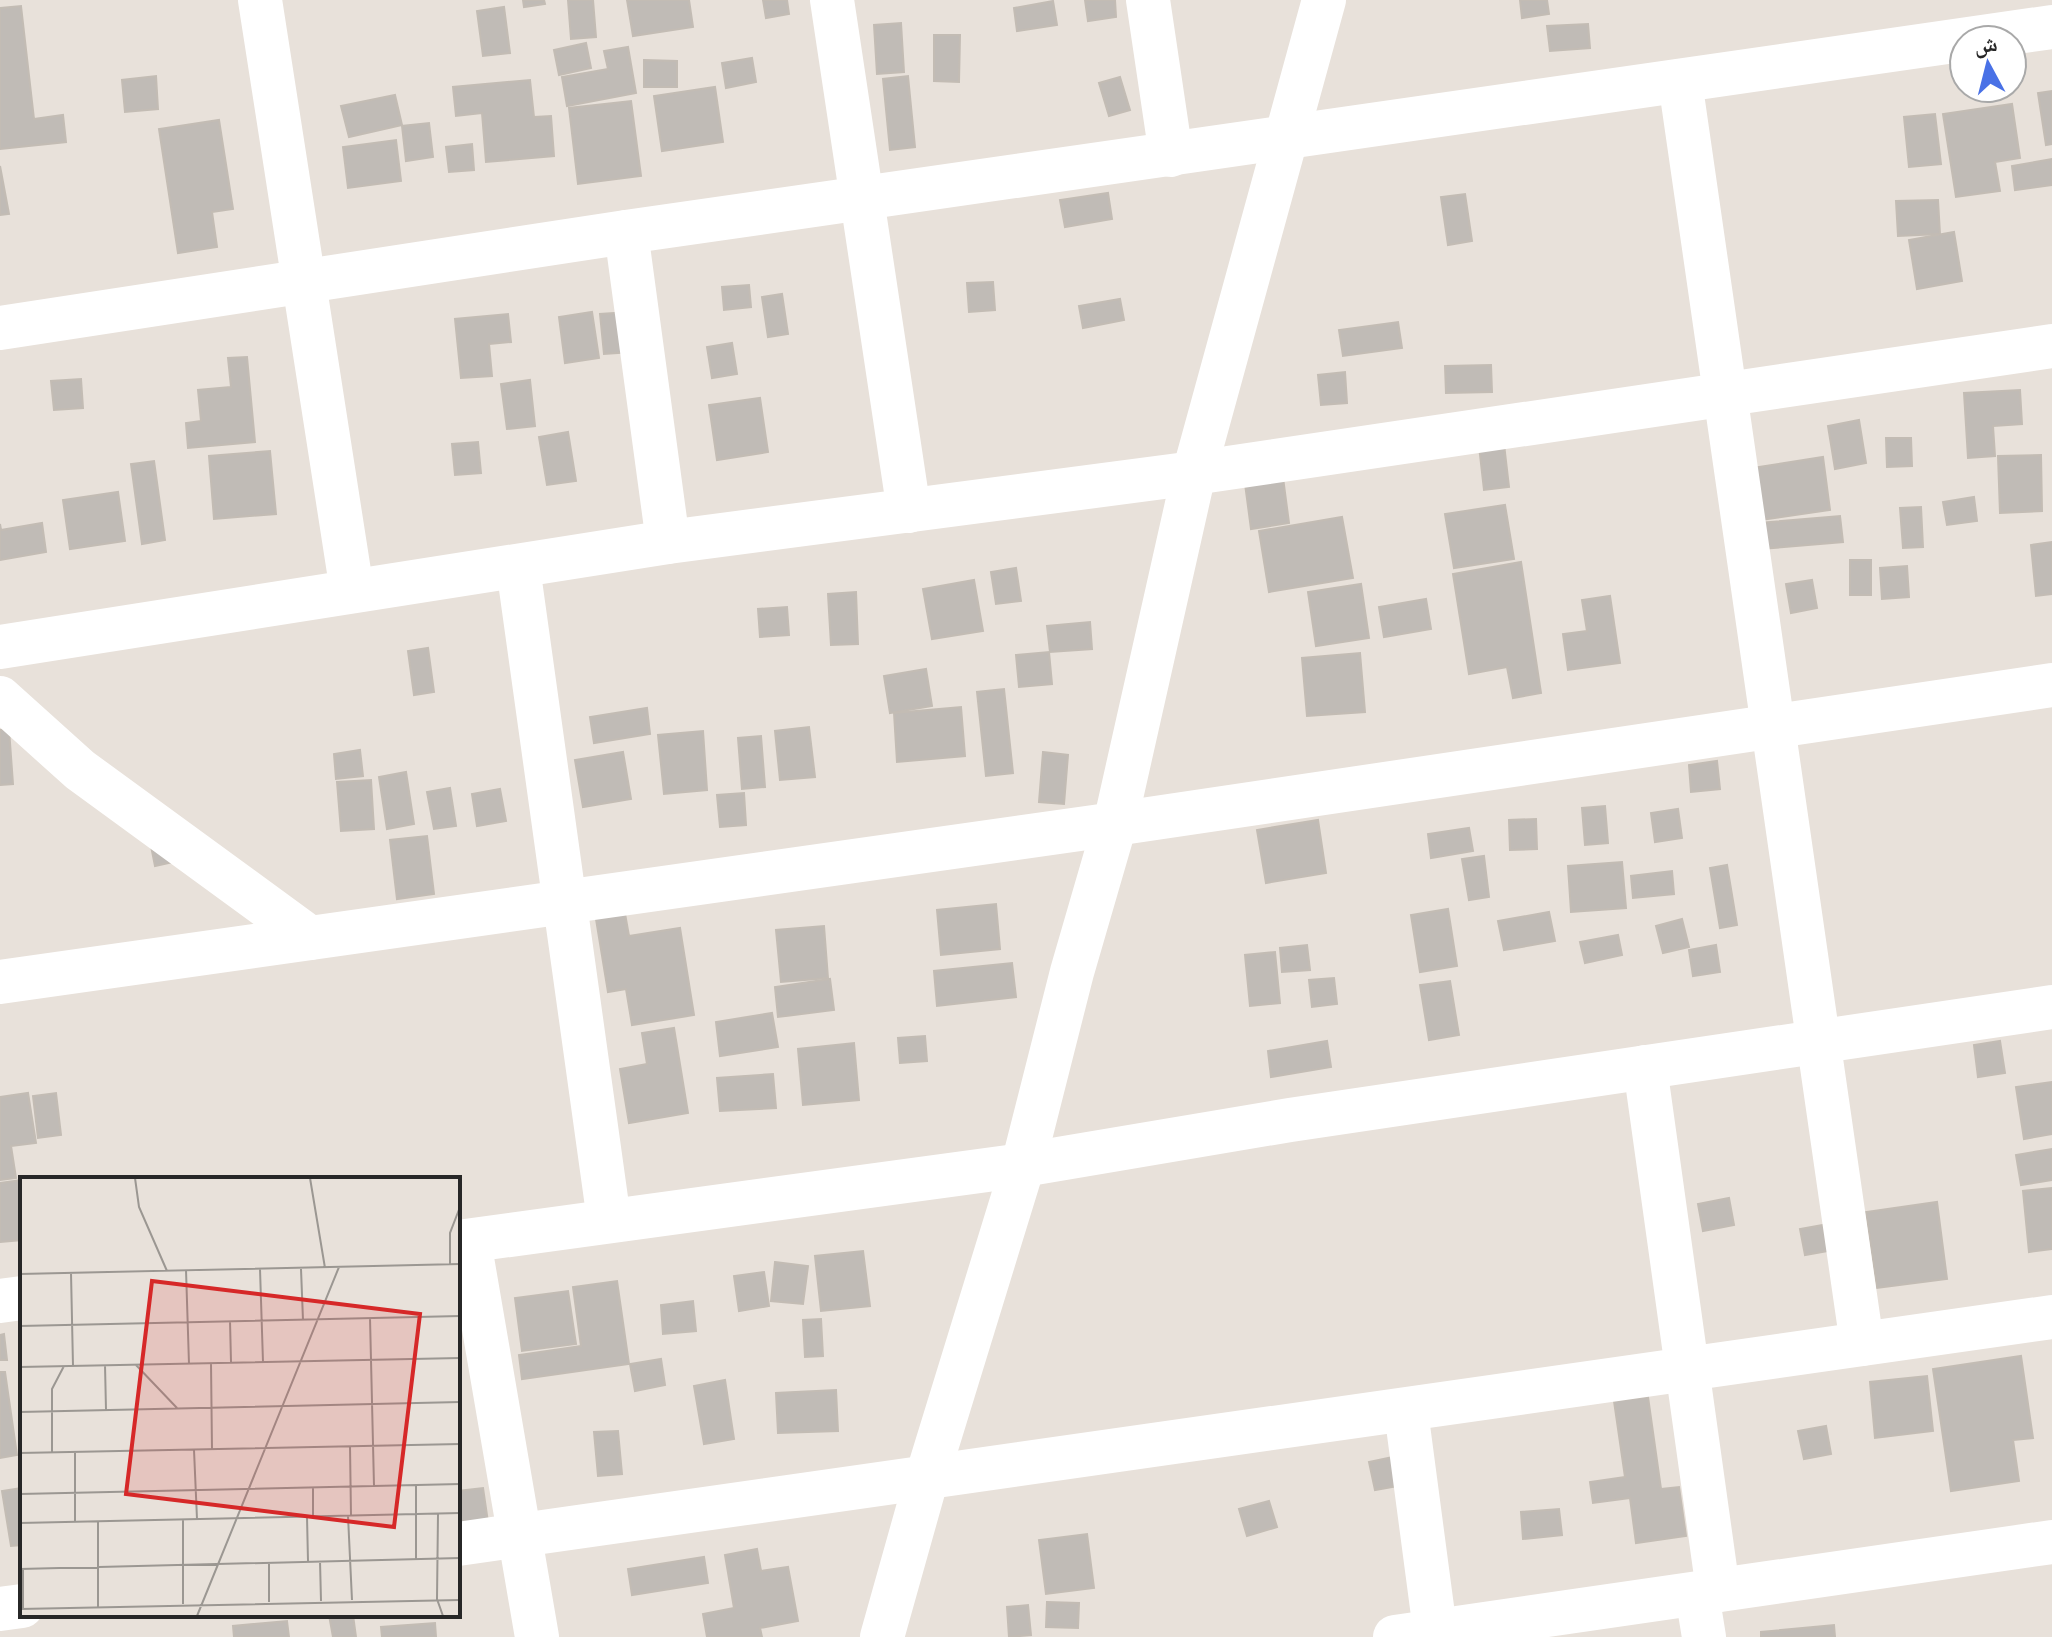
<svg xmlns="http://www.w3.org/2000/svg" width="2052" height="1637" viewBox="0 0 2052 1637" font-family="Figtree,'Noto Naskh Arabic',sans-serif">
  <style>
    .building { fill: #c0bbb6; stroke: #c3bcb4; stroke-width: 2 }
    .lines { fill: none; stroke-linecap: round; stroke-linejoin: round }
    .minor { stroke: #fff; stroke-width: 44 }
    .inset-road { fill: none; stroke: #9b9792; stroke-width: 2 }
    .view { fill: #d62828; fill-opacity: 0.15; stroke: #d62828; stroke-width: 4 }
    .inset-edge { fill: none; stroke: #272727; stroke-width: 4 }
  </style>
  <rect width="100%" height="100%" fill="#e8e1da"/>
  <g class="building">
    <polygon points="523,0 544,0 545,4 524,7"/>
    <polygon points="568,0 593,0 596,37 571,39"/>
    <polygon points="627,0 689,0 693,27 633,36"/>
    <polygon points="763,0 787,0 789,14 766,18"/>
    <polygon points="1085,0 1115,0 1116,17 1088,21"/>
    <polygon points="1520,0 1547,0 1549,14 1522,18"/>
    <polygon points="1053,1 1057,25 1017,31 1014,8"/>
    <polygon points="21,6 34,119 63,115 66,142 0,149 0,8"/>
    <polygon points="504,7 510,53 483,56 477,11"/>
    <polygon points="901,23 904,72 877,74 874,25"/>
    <polygon points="1588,24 1590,48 1550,51 1547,26"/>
    <polygon points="934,35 960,35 959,82 934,81"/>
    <polygon points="586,43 591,68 559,75 554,50"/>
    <polygon points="628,47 636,93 567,106 562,77 608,69 604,51"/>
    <polygon points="752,58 756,82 726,88 722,63"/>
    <polygon points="644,60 677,61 677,87 644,87"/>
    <polygon points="156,76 158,109 125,112 122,80"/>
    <polygon points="908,76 915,147 890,150 883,79"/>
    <polygon points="1120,77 1130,110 1109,116 1099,83"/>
    <polygon points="530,80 534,117 551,116 554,156 486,162 482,113 456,116 453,87"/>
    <polygon points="715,87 723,142 662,151 654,96"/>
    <polygon points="2052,91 2052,144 2046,145 2038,93"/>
    <polygon points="395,95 402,125 349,137 341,106"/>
    <polygon points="631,101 641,176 578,184 569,108"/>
    <polygon points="2012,104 2020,158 1995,162 2000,191 1956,197 1943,114"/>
    <polygon points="1935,114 1941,164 1909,167 1904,117"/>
    <polygon points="219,120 233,209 212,212 217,247 178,253 159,129"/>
    <polygon points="429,123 433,157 406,161 402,126"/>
    <polygon points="396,140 401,181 348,188 343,147"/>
    <polygon points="472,144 474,170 449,172 446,147"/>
    <polygon points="2052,159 2052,185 2015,190 2012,166"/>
    <polygon points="0,166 9,214 0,215"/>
    <polygon points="1108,193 1112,219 1065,227 1060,200"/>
    <polygon points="1465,194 1472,241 1448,245 1441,197"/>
    <polygon points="1938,200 1940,234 1898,236 1896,201"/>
    <polygon points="1954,232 1962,281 1917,289 1909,240"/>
    <polygon points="993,282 995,310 969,312 967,283"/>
    <polygon points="749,285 751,307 724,310 722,287"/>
    <polygon points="782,294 788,334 768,337 762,297"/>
    <polygon points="1120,299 1124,320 1083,328 1079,306"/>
    <polygon points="592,312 599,358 565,363 559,317"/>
    <polygon points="629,312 632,352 604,354 600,314"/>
    <polygon points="508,314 511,342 489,344 492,376 461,378 455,319"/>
    <polygon points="1398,322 1402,348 1343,356 1339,330"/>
    <polygon points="732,343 737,374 712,378 707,347"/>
    <polygon points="247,357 255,442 188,448 186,423 201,421 198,390 231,387 228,358"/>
    <polygon points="1491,365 1492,392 1446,393 1445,366"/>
    <polygon points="1345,372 1347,403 1321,405 1318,375"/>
    <polygon points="81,379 83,408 54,410 51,381"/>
    <polygon points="530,380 535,426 507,429 501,384"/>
    <polygon points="2020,390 2022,424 1993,426 1995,456 1968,458 1964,393"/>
    <polygon points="760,398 768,452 717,460 709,405"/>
    <polygon points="1859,420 1866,463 1835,469 1828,426"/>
    <polygon points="568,432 576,481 547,485 539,437"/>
    <polygon points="1886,438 1911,438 1912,466 1887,467"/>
    <polygon points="478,442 481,473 455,475 452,444"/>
    <polygon points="1504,444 1509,487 1484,490 1479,446"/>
    <polygon points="270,451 276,514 214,519 209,456"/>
    <polygon points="2041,455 2042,511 2000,513 1998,456"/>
    <polygon points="1823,457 1830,510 1760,520 1752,468"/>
    <polygon points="154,461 165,540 142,544 131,464"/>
    <polygon points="1282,470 1289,523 1251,529 1244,476"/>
    <polygon points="118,492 125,541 70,549 63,500"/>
    <polygon points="1974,497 1977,521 1947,525 1943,502"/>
    <polygon points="1505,505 1514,559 1454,568 1445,514"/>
    <polygon points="1921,507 1923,547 1903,548 1900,508"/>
    <polygon points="1840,516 1843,542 1761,549 1759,523"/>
    <polygon points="1342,517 1353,578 1269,592 1259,531"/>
    <polygon points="42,523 46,552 0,560 0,524 1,530"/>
    <polygon points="2052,542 2052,594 2036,596 2031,545"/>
    <rect x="1850" y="560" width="21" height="35"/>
    <polygon points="1521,562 1541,693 1513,698 1507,667 1469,674 1453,574"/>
    <polygon points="1907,566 1909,597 1882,599 1880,568"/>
    <polygon points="1016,568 1021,601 996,604 991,572"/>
    <polygon points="974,580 983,631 932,639 923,589"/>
    <polygon points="1812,580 1817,608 1791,613 1786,584"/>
    <polygon points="1361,584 1369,638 1316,646 1308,592"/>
    <polygon points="856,592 858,644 831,645 828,594"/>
    <polygon points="1610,596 1620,663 1568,670 1563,634 1587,631 1582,600"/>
    <polygon points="1426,599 1431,629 1384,637 1379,607"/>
    <polygon points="787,607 789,635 760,637 758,609"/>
    <polygon points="1090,622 1092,649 1050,652 1047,626"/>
    <polygon points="428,648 434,692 414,695 408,651"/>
    <polygon points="1049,652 1052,684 1019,687 1016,655"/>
    <polygon points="1360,653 1365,712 1307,716 1302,658"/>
    <polygon points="926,669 932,706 890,713 884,676"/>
    <polygon points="1004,689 1013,773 986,776 977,692"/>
    <polygon points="961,707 965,756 897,762 894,713"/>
    <polygon points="647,708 650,734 594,743 590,717"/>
    <polygon points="809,727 815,777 780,780 775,731"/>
    <polygon points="9,729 13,784 0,785 0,730"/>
    <polygon points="703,731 707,790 664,794 658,735"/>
    <polygon points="761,736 765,787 742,789 738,738"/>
    <polygon points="360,750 363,776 336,779 334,754"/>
    <polygon points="623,752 631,799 583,807 575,760"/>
    <polygon points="1043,752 1068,755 1064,804 1039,802"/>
    <polygon points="1717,761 1720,789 1691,792 1689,765"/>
    <polygon points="406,772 414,824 387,829 379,777"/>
    <polygon points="371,780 374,829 341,831 337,782"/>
    <polygon points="450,788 456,826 434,829 427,792"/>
    <polygon points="500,789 506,821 477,826 472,794"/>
    <polygon points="744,793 746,825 720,827 717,795"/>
    <polygon points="1605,806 1608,843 1585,845 1582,808"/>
    <polygon points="1678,809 1682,838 1655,842 1651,813"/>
    <polygon points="1536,819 1537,849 1510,850 1509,820"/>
    <polygon points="1318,820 1326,873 1266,883 1257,830"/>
    <polygon points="1469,828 1473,851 1431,858 1428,834"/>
    <polygon points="149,836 182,860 155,866"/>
    <polygon points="427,836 434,894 397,899 390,840"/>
    <polygon points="1484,856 1489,897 1469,900 1462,859"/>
    <polygon points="1622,862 1626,908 1571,912 1568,866"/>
    <polygon points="1727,865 1737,925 1720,928 1710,868"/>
    <polygon points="1672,871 1674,894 1633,898 1631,876"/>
    <polygon points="996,904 1000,949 941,955 937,910"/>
    <polygon points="624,908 629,936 680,928 694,1015 632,1025 626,989 608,992 595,913"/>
    <polygon points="1448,909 1457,966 1420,972 1411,915"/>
    <polygon points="1549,912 1555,941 1504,950 1498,921"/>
    <polygon points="1682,919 1689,947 1663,953 1656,926"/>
    <polygon points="824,926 828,978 781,982 776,930"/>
    <polygon points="1618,935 1622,955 1585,963 1580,942"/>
    <polygon points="1307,945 1310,970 1282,972 1280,948"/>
    <polygon points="1716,945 1720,972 1693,976 1689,950"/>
    <polygon points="1275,952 1280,1003 1250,1006 1245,955"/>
    <polygon points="1012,963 1016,997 937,1006 934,971"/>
    <polygon points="1334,978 1337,1004 1312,1007 1309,980"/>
    <polygon points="830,979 834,1010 778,1017 775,987"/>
    <polygon points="1450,981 1459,1035 1429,1040 1420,985"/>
    <polygon points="772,1013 778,1047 720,1056 716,1022"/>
    <polygon points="674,1028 688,1113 629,1123 620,1069 647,1064 642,1033"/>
    <polygon points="925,1036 927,1061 900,1063 898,1038"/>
    <polygon points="1327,1041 1331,1067 1271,1077 1268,1051"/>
    <polygon points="2000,1041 2005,1073 1978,1077 1974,1045"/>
    <polygon points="854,1043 859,1100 803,1105 798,1049"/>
    <polygon points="773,1074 776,1108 720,1111 717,1078"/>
    <polygon points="2052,1082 2052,1134 2024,1139 2016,1087"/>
    <polygon points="28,1093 36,1143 11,1146 16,1178 0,1180 0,1097"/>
    <polygon points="56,1093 61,1135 38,1138 33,1096"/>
    <polygon points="2052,1149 2052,1180 2021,1185 2016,1155"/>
    <polygon points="22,1180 22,1240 0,1242 0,1183"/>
    <polygon points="2052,1188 2052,1249 2029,1252 2023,1191"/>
    <polygon points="1729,1198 1734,1225 1703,1231 1698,1204"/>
    <polygon points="1937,1202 1947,1279 1877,1288 1866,1212"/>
    <polygon points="1823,1225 1828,1251 1805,1255 1800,1229"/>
    <polygon points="863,1251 870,1306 821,1311 815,1256"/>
    <polygon points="775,1262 808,1266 803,1304 771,1301"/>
    <polygon points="764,1272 769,1306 739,1311 734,1276"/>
    <polygon points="617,1281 629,1364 522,1379 519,1355 581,1346 573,1287"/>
    <polygon points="568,1291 576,1344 522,1351 515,1298"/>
    <polygon points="693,1301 696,1331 663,1334 661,1305"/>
    <polygon points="821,1319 823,1356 805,1357 803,1320"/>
    <polygon points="4,1334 7,1360 0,1360 0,1335"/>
    <polygon points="2021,1356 2033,1438 2013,1440 2019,1481 1951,1491 1933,1369"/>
    <polygon points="661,1359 665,1385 635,1391 630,1364"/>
    <polygon points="0,1372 5,1372 17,1455 0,1458"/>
    <polygon points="1927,1376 1933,1431 1875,1438 1870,1382"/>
    <polygon points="725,1380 734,1439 704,1444 694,1386"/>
    <polygon points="836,1390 838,1431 778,1433 776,1393"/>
    <polygon points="1648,1397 1661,1489 1679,1487 1686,1536 1636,1543 1630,1498 1593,1503 1590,1482 1625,1477 1614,1401"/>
    <polygon points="1826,1426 1831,1454 1804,1459 1798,1431"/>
    <polygon points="618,1431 622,1474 598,1476 594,1432"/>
    <polygon points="1393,1457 1398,1486 1375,1490 1369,1462"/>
    <polygon points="22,1488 22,1545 11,1546 2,1491"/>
    <polygon points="483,1488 489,1529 458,1534 458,1491"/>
    <polygon points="1269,1501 1277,1527 1247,1536 1239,1509"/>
    <polygon points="1559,1509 1562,1535 1523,1539 1521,1512"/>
    <polygon points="1087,1534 1094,1588 1046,1594 1039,1540"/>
    <polygon points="757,1549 761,1571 788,1567 798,1621 760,1628 762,1637 707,1637 703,1614 734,1608 725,1555"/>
    <polygon points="704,1557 708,1583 632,1595 628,1569"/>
    <polygon points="1047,1602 1079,1603 1078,1628 1046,1627"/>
    <polygon points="1028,1605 1031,1635 1009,1637 1007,1607"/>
    <polygon points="329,1615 353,1615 356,1637 333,1637"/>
    <polygon points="287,1621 289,1637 234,1637 233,1626"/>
    <polygon points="435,1623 436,1637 382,1637 381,1627"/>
    <polygon points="1834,1625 1835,1637 1761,1637 1761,1632"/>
  </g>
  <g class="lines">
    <g class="minor">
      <polyline points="260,0 352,591"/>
      <polyline points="832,0 909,511"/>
      <polyline points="1148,0 1171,155"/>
      <polyline points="1680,81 1862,1344"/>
      <polyline points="626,232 668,542"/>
      <polyline points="0,328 626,232 2052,27"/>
      <polyline points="518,567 609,1220"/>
      <polyline points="0,647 668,542 1194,473 2052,346"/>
      <polyline points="0,698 80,770 310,938"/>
      <polyline points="0,982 1115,824 2052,685"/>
      <polyline points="1645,1067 1718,1590"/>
      <polyline points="469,1241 537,1637"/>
      <polyline points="458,1242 1023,1165 1290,1120 2052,1007"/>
      <polyline points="0,1301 22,1298"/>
      <polyline points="1406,1411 1435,1630"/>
      <polyline points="458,1544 2052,1317"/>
      <polyline points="1697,1594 1704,1637"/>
      <polyline points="0,1609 22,1606"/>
      <polyline points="882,1637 927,1477 1023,1165 1072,972 1115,824 1194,473 1324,0"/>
      <polyline points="1395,1637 2052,1542"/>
    </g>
  </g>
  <g transform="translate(20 1177)">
    <rect width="440" height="440" fill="#e8e1da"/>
    <path class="inset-road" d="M 115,1 L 119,30 L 147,94M 290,1 L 305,91M 430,87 L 430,56 L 440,30M 240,92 L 243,185M 281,92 L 283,143M 166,93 L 169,187M 51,96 L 53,189M 0,97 L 440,87M 350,141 L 354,309M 210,144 L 211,185M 0,149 L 440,139M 191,186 L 192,273M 85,188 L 86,233M 116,188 L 157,231M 0,190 L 440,181M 0,235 L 440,225M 330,269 L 331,339M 174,273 L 177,342M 55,274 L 55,345M 32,275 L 32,212 L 44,189M 0,276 L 440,267M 396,308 L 396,382M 293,310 L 293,339M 0,317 L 440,307M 418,337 L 417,422 L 423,439M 328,339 L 332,423M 287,340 L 288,384M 163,343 L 163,427M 78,344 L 78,430M 0,346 L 440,336M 300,384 L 301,424M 0,392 L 440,381M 249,425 L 249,385M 0,432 L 440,423M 3,432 L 3,391M 177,439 L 319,90"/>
    <path class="view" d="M 132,104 L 400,137 L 374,350 L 106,317 Z"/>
    <rect width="440" height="440" class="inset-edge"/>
  </g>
  <g transform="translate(1988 64) rotate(353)"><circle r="38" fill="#ffffff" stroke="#a9a9a9" stroke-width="2"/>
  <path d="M0-6L14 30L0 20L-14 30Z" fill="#4971e6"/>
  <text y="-12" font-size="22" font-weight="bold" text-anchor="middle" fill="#272727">ش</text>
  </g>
</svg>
